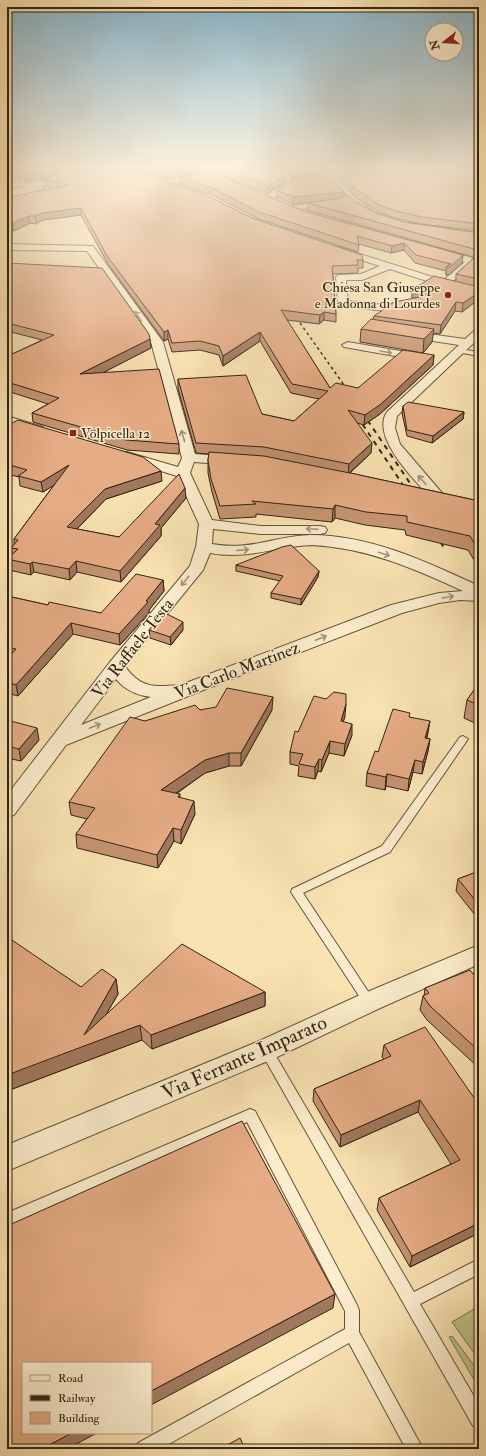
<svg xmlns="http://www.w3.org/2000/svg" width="486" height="1456" viewBox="0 0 486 1456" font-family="'IM FELL Double Pica',serif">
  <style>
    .green { fill: #c1c38a; stroke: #79744e }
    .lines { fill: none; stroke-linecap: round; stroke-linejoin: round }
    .lane-casing { stroke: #63543b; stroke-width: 2 }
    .street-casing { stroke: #63543b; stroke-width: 2 }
    .secondary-casing { stroke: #312413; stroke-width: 2 }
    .lane { fill: #fcedce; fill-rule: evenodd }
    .street { fill: #fcedce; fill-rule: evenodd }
    .secondary { fill: #fcedce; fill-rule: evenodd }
    .rail-far1 { stroke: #312413; stroke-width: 1.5; stroke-dasharray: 3 3; stroke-linecap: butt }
    .rail { stroke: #312413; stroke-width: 2; stroke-dasharray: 5 5; stroke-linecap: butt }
    .secondary-bridge-casing { stroke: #312413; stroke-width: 11; stroke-linecap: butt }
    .secondary-bridge { stroke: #fcedce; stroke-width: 10 }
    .wall { fill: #c69472; stroke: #312413 }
    .shaded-wall { fill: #a1785d; stroke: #312413 }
    .building { fill: #e6ac85; stroke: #312413 }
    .oneway { stroke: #a1937a }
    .poi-dot { fill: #8f2418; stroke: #fcedce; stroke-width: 1.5 }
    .labels { text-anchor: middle; stroke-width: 3; stroke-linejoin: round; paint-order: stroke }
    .far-poi-label { font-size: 14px; fill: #312413; stroke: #fcedce; text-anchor: end }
    .street-label { font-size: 17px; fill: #312413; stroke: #fcedce }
    .near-street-label { font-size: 20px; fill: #312413; stroke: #fcedce }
  </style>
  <rect width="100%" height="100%" fill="#fae3b3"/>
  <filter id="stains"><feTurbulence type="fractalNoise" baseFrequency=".005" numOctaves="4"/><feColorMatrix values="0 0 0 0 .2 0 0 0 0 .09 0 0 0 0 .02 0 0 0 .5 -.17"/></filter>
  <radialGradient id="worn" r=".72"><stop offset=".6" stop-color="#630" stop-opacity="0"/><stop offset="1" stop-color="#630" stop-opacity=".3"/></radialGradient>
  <g class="green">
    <polygon points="479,1306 479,1360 452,1322"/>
    <polygon points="452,1336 479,1372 479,1388 449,1337"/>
  </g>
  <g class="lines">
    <g class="lane-casing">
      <g id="lane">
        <polygon points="459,349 479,352 479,356 457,352 456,351"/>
        <polygon points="463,736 468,739 390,852 303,893 373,999 375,1002 373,1005 369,1007 365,1005 291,892 292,889 382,846 460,737"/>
        <polygon points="266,1045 270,1046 414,1292 479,1259 479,1274 420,1304 479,1405 479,1428 473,1426 262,1054 260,1050 262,1046"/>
        <polygon points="250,1109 255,1111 357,1305 359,1310 359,1332 423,1449 406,1449 349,1343 160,1449 136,1449 138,1443 345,1329 345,1311 247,1122 7,1227 7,1213"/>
      </g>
    </g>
    <g class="street-casing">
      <g id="street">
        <polygon points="275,169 283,169 295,183 271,200 265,200 265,196 286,183"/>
        <path d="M 319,169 L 327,169 L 367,207 L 378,215 L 377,217 C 365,220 328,179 319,169 Z"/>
        <polygon points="204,174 207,174 207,178 164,184 160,182 164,180"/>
        <polygon points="26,186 29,186 33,188 30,193 7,202 7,197 24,189"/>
        <polygon points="334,201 337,201 338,203 337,205 291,210 287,208 291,206"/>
        <path d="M 7,244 L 93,246 L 163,342 L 195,454 L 234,457 L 239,458 L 241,461 L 239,464 L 234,465 L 194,462 L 190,473 L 212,520 L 260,526 L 320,526 L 325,527 L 327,530 L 325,533 L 320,534 L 260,534 L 213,529 L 212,544 C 250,551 275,536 311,535 C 370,535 427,562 479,586 L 479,601 L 460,600 L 439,603 L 402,613 L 226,681 L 66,745 L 14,815 L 7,817 L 7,795 L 110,662 L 190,566 L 196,547 L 199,524 L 177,476 L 122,459 L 120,456 L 122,453 L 127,452 L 178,467 L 182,458 L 151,342 L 87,251 L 7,250 ZM 312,545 C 367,548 413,568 463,591 L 439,593 L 391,605 L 178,686 C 173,685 168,686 162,686 C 146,687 134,680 125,666 L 203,570 L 210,553 C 249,560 275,546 312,545 ZM 116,679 C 125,690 136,695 151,697 L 81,725 Z"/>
        <polygon points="338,247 439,279 479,289 479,295 433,283 390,269 362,280 346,280 348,301 385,305 410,300 415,303 414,305 385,311 339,305 338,303 336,277 338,275 361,274 380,266 335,252 333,250 335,248"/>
        <polygon points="438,248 472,258 475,262 454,280 448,280 446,278 448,276 465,262 435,253 433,251 435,249"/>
        <path d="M 479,329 L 479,338 L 397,416 L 395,428 L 400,444 L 442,493 L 451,499 L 479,505 L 479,513 L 441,505 L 432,499 C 416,482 370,437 387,412 L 459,345 L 407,337 L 402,334 L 403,332 L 407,331 L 465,339 L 475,330 Z"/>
        <polygon points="348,342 423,355 427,356 429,358 427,360 423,361 344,347 342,345"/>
        <polygon points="7,416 43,427 44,430 43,433 38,434 7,424"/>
        <polygon points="479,945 479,964 378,1009 275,1058 7,1171 7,1145 257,1042 360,995"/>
      </g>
    </g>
    <g class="secondary-casing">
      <g id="secondary">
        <polygon points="67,169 78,169 41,187 35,187 33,185"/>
        <polygon points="29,185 34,188 32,190 7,197 7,191"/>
      </g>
    </g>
    <use href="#lane" class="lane"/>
    <use href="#street" class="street"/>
    <use href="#secondary" class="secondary"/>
    <g class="rail-far1">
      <polyline points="7,179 59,192"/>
      <polyline points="293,313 351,395"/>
    </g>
    <g class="rail">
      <polyline points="362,412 418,495"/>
      <polyline points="357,416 409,494"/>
      <polyline points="435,534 445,549"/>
    </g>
    <g class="secondary-bridge-casing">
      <polyline id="secondary-bridge" points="29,188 38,185"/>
    </g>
    <use href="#secondary-bridge" class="secondary-bridge"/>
  </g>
  <g class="wall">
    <polygon points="7,169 64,169 41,180 36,179 28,182 7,176"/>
    <polygon points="133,169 279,169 284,183 268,193 212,172 165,178"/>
    <polygon points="284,169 324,169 343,197 345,196 345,193 356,202 376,213 404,222 420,224 392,217 379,212 356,198 328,169 479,169 479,231 422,224 479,233 479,299 462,312 455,311 440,334 433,333 432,342 423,353 360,342 361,329 373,319 374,316 421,297 412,298 412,290 456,281 456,274 474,258 473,257 307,210 308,203 293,204 277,197 277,190 293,179"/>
    <polygon points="180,177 463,255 462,263 449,275 446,275 446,271 415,263 404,250 391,253 359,244 358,252 259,219 212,195 180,184"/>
    <polygon points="45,179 252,218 363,260 363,268 358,268 358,273 333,274 336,314 336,322 324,320 319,324 287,320 330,388 358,388 434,355 433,365 380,414 364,425 357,423 371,453 350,473 479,501 479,568 468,550 406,535 405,530 365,525 335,518 332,522 256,514 256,517 220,519 212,492 208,473 208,460 209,454 196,453 178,389 178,379 262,414 294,421 319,399 291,393 260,341 223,366 219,355 200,350 172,352 168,339 164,341 108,264 81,215 43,220 36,224 30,223 14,231 7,230 7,200 54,188 46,186"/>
    <polygon points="7,263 150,339 151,348 102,373 179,444 179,454 127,450 33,422 32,413 48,404 7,391 7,356 8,356 42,340 7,331"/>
    <polygon points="479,335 479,350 476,350 478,336"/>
    <polygon points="403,406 464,412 463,419 432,443 407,436 402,413"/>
    <polygon points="7,425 162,481 106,499 77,529 119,537 186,498 161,528 161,536 121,582 77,572 70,580 34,572 31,575 9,570 7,559 12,554 11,548 14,545 14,539 54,485 43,492 20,486 19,477 7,474"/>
    <polygon points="479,443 479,454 477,454 478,444"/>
    <polygon points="236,565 319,571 318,577 301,605 271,598 271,593 280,581 236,571"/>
    <polygon points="163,580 164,591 149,610 149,613 120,645 73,634 18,696 7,693 7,659 8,658 7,658 7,596 48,605 101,613"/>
    <polygon points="149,630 183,630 171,645 150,638"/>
    <polygon points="479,683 479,725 464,718 467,700"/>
    <polygon points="200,710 272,710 241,766 229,766 205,773 176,794 180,794 180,797 195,814 181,844 174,841 158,868 77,848 76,834 87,819 71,815 69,802 145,721"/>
    <polygon points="345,716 343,722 352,735 344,756 329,753 321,772 318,771 315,779 298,776 299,766 290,764 290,752 298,732"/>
    <polygon points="410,717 428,733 427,738 430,739 428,751 422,774 413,772 408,791 386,786 385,790 366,786 367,773 378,752"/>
    <polygon points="7,720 39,740 21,761 7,758"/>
    <polygon points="479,871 479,920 456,891 458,879"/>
    <polygon points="7,938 81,987 116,979 118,994 107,1013 265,992 265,1006 152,1049 142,1040 7,1091"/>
    <polygon points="479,972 479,1068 427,1020 420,1010 423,996 424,996 425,988 473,974"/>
    <polygon points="384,1045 479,1105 479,1233 410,1267 377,1210 379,1198 451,1164 418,1112 340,1147 313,1101 314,1089 384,1059 382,1057"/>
  </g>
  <g class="shaded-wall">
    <polygon points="49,169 64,169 41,180 40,173"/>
    <polygon points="184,169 212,169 212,172 165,178 165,172"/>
    <polygon points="36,172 36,179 28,182 27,175"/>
    <polygon points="284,176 284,183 268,193 268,186"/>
    <polygon points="344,192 343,199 293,204 293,197"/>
    <polygon points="81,208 81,215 43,220 36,224 35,216 42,213"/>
    <polygon points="29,216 30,223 14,231 13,223"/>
    <polygon points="404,243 404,250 391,253 392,246"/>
    <polygon points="463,255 462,263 449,275 446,275 446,267"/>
    <polygon points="421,288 420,297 412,298 412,290"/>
    <polygon points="479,292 479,299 462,312 463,303"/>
    <polygon points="456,302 455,311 440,334 441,325"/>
    <polygon points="324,312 324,320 319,324 320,315"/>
    <polygon points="434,329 432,342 423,353 424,339"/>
    <polygon points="168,330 168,339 164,341 164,332"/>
    <polygon points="260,332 260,341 223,366 223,356"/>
    <polygon points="150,339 151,348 81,384 80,374"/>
    <polygon points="434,355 433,365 380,414 364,425 365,415"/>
    <polygon points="464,412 463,419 432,443 433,436"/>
    <polygon points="372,443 371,453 348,474 349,464"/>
    <polygon points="69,465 70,475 43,492 41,482"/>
    <polygon points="161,471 162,481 106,499 68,538 67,527 105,489"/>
    <polygon points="185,488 186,498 161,528 161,536 121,582 120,571 155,524"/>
    <polygon points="7,504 9,514 7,515"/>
    <polygon points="335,505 335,518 332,522 333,509"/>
    <polygon points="76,561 77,572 70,580 69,569"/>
    <polygon points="32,562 34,572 31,575 30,564"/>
    <polygon points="319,571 318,577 301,605 301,599"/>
    <polygon points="163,580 164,591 149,610 149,613 120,645 119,634"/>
    <polygon points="183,622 183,630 171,645 170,637"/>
    <polygon points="71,623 73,634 18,696 16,685"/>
    <polygon points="273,697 272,710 241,766 241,753"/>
    <polygon points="346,704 345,716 340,733 341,721"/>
    <polygon points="430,721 428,733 423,750 425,738"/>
    <polygon points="352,724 352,735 344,756 345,744"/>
    <polygon points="37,728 39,740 21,761 19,749"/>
    <polygon points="430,739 428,751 422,774 423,762"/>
    <polygon points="330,741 329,753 321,772 322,760"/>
    <polygon points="229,753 229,766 205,773 162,803 161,790 205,760"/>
    <polygon points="319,759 318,771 315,779 315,767"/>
    <polygon points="415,760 413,772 408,791 409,779"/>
    <polygon points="387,774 386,786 385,790 386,777"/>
    <polygon points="194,801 195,814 181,844 181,830"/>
    <polygon points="173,828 174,841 158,868 157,855"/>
    <polygon points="116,979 118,994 89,1044 140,1025 142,1040 7,1091 7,1075 84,1035"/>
    <polygon points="265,992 265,1006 152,1049 151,1035"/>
    <polygon points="420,1100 418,1112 340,1147 341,1135"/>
    <polygon points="479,1223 479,1233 410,1267 412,1256"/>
    <polygon points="335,1294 333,1308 151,1405 151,1391"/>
    <polygon points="72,1433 97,1433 67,1449 41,1449"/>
  </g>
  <g class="building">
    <polygon points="7,169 49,169 40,173 36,172 27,175 7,170"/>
    <polygon points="66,169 130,169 204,194 252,218 362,255 363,260 357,260 358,265 332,266 336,314 324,312 320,315 281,310 330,388 336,383 358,388 403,350 434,355 381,404 365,415 348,410 372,443 349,464 264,447 196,443 178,379 246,375 262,414 294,421 328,391 292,384 260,332 223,356 219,346 200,341 172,343 168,330 164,332 107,256 81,208 42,213 35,216 29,216 13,223 7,222 7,200 10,197 69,185 45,179"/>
    <polygon points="155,169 184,169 165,172"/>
    <polygon points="222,169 279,169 284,176 268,186"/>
    <polygon points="290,169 324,169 344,192 293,197 277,190 297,176"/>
    <polygon points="335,169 479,169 479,224 422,217 392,210 379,205 357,190"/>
    <polygon points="210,172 307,212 463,255 450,267 446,267 451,264 416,255 404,243 392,246 357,236 359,245 259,212 212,188 180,177"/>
    <polygon points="345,193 356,202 376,213 404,222 479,233 479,279 456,274 477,255 474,249 308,203 341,198 346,195"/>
    <polygon points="7,263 102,268 149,334 150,339 80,374 159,369 179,444 126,440 32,413 59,398 7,382 7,356 8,356 54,335 7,323"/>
    <polygon points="434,276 479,287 479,292 463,303 456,302 441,325 374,316 394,302 425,296 427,293 425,289 421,288 412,290"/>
    <polygon points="371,319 434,329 424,339 361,329"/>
    <polygon points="408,402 464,412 433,436 407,430 403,406"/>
    <polygon points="18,420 143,457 161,471 105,489 67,527 119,537 179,474 185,488 155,524 160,525 120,571 76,561 69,569 32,562 30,564 7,559 18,549 11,548 18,540 14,539 69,465 41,482 18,476 27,470 7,464 7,425 8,425"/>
    <polygon points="209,452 264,456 355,474 479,501 479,551 470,536 407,522 407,516 366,512 335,505 333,509 252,501 256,504 220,506 211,479 208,460"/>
    <polygon points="291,545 319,571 301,599 271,593 283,576 236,565 282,547"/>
    <polygon points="136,574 163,580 146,601 148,602 119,634 71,623 16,685 7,682 7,659 16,649 7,647 7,596 48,605 49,602 101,613"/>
    <polygon points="163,612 183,622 170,637 149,630"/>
    <polygon points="479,683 479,705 467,700"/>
    <polygon points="227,688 273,697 241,753 229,753 205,760 161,790 180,794 178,797 194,801 181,830 173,828 157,855 76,834 95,808 69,802 130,717 145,721 195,705 200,710 216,707"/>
    <polygon points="334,692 346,694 346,704 341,721 352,724 345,744 330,741 322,760 319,759 315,767 299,764 303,754 290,752 295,731 298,732 314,696 326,699"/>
    <polygon points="393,709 410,713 409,717 430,721 425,738 430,739 423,762 415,760 409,779 387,774 386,777 367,773 375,751 378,752"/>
    <polygon points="7,720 37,728 19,749 7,746"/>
    <polygon points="479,871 479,905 458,879"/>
    <polygon points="7,938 9,938 81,987 102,969 116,979 84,1035 182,944 265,992 151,1035 140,1025 7,1075"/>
    <polygon points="470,970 473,974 479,972 479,1051 430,1006 423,996 429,993 425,988"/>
    <polygon points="425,1027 479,1105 479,1223 412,1256 379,1198 460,1160 420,1100 341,1135 314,1089 391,1056 384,1045"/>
    <polygon points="242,1121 335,1294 151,1391 151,1363 23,1363 23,1433 72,1433 41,1449 7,1449 7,1226"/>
    <polygon points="240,1438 245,1449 220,1449"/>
  </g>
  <defs><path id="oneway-shaft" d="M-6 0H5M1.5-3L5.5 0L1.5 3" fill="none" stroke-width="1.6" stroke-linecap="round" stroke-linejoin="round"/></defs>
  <g class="oneway">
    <use href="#oneway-shaft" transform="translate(138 316) rotate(-126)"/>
    <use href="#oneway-shaft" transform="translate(386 352) rotate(10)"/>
    <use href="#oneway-shaft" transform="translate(183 436) rotate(-106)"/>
    <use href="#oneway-shaft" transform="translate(422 480) rotate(-131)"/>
    <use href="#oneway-shaft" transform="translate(312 529) rotate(-177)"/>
    <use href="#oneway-shaft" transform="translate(243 550) rotate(-5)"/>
    <use href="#oneway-shaft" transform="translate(384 554) rotate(18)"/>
    <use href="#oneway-shaft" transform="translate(185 581) rotate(129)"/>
    <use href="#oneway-shaft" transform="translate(448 597) rotate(-9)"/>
    <use href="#oneway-shaft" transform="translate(321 638) rotate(-21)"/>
    <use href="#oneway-shaft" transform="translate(95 726) rotate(-22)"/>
  </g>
  <linearGradient id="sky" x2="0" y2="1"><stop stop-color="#8ab8cf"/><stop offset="0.45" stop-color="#fdf2dd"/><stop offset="1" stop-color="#fdf2dd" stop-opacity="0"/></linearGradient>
  <rect width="486" height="373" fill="url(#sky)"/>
  <g class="poi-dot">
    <circle cx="448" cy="295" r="4"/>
    <rect x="69" y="429" width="8" height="8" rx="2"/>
  </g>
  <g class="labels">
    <g class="far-poi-label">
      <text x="440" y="292">Chiesa San Giuseppe<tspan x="440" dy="16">e Madonna di Lourdes</tspan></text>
      <text x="81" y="438" text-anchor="start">Volpicella 12</text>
    </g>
    <g class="street-label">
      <text transform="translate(132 648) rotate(-52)" y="6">Via Raffaele Testa</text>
      <text transform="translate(237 670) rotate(-21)" y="6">Via Carlo Martinez</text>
    </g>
    <g class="near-street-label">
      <text transform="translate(244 1057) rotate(-24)" y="7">Via Ferrante Imparato</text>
    </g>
  </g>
  <rect width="486" height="1456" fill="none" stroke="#fae3b3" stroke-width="24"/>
  <rect x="8" y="8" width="470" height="1440" fill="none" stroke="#312413" stroke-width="2"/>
  <rect x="12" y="12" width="462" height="1432" fill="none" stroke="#312413"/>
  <rect x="22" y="1362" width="130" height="72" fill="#fcedce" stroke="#ab9d83"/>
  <rect x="30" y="1375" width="20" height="6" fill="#fcedce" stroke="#ab9d83"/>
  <text x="58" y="1382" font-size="12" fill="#312413">Road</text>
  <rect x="30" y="1395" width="20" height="6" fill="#312413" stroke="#ab9d83"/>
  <text x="58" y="1402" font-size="12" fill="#312413">Railway</text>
  <rect x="30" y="1412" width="20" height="12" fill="#e6ac85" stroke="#ab9d83"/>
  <text x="58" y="1422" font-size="12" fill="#312413">Building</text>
  <g transform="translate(444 42) rotate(253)"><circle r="19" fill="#fcedce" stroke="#ab9d83"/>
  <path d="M0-3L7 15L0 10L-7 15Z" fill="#8f2418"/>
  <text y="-6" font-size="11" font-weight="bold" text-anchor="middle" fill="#312413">N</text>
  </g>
  <rect width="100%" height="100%" filter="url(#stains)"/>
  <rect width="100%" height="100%" fill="url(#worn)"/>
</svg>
